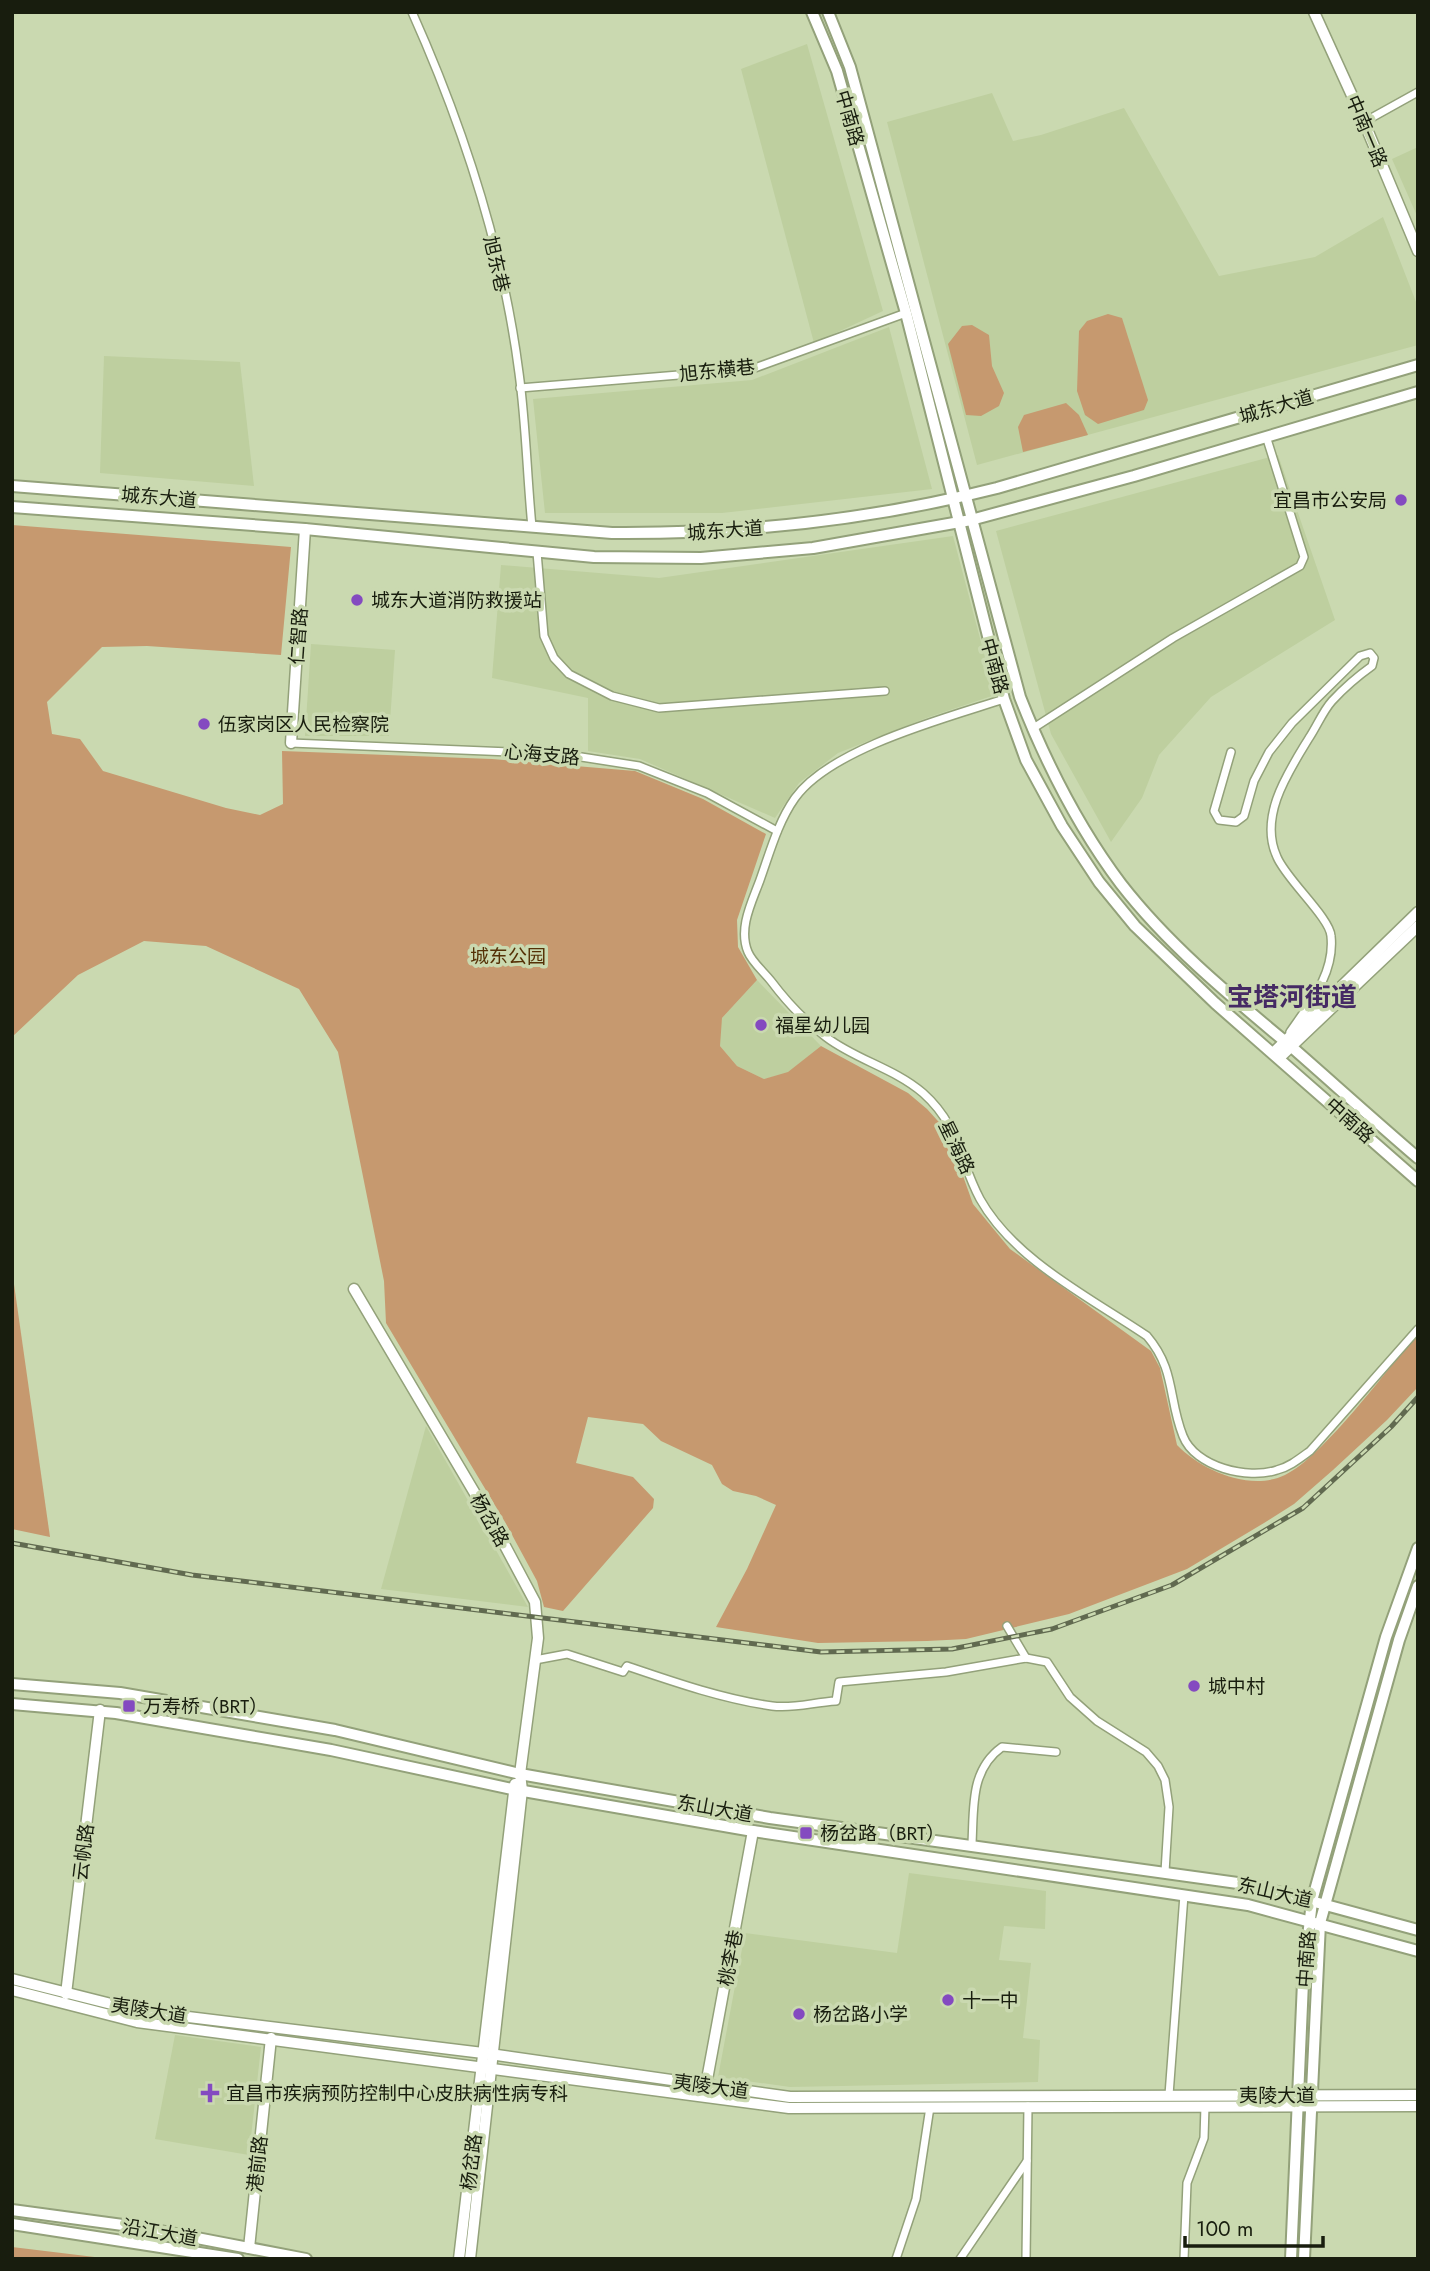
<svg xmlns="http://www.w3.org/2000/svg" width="1430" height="2271" viewBox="0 0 1430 2271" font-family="Jost,'Noto Sans SC',sans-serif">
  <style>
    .built { fill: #becf9f }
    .green { fill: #c6996f }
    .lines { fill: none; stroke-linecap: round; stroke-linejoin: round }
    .street-casing { stroke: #93a17a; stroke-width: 10 }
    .secondary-casing { stroke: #93a17a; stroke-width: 13 }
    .primary-casing { stroke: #93a17a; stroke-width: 14 }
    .street { stroke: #fff; stroke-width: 7 }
    .secondary { stroke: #fff; stroke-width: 10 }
    .primary { stroke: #fff; stroke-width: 10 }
    .rail-casing { stroke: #616a50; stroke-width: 5 }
    .rail { stroke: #cad9b0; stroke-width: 2.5; stroke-dasharray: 8; stroke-linecap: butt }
    .poi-dot { fill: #844ac0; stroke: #cad9b0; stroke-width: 2.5 }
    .labels { text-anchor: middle; stroke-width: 7; stroke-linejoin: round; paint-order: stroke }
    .street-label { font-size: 19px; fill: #181d0e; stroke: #cad9b0 }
    .poi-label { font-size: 19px; fill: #181d0e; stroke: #cad9b0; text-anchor: start }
    .park-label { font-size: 19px; fill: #553106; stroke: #cad9b0 }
    .district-label { font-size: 26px; font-weight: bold; fill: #452a64; stroke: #cad9b0 }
  </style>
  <rect width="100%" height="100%" fill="#cad9b0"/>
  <g class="built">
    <polygon points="807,44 883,311 814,343 741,69"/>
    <polygon points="992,93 1013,141 1041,135 1124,108 1219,276 1315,257 1383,217 1418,307 1418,345 977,465 887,122"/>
    <polygon points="1418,147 1418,218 1392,159"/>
    <polygon points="889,327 932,489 722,513 545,513 533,399 752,380"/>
    <polygon points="104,356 240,362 254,486 100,473"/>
    <polygon points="1278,455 1335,620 1211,697 1159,755 1142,798 1111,842 1051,734 996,531"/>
    <polygon points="953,536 995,695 929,717 838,753 799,783 775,818 640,759 588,751 588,698 492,678 501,565 659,578"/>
    <polygon points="311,644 395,650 389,736 305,736"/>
    <polygon points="757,980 821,1046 788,1073 764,1079 737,1066 720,1046 719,1033 722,1018"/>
    <polygon points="426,1426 528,1607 381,1589"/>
    <polygon points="909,1873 1046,1891 1045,1929 1004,1926 999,1960 1031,1963 1023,2038 1040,2040 1038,2082 790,2087 718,2077 745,1933 897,1953"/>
    <polygon points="175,2035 261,2047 249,2155 155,2139"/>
  </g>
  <g class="green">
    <polygon points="1108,314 1122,318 1148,400 1144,410 1098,424 1085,415 1077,391 1079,331 1087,321"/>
    <polygon points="972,325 989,335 992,366 1004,393 999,406 981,416 966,415 948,344 962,326"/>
    <polygon points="1066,403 1079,415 1088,435 1023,452 1018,427 1024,415"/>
    <path d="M 12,525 L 291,547 L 281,655 L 147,646 L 102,647 L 47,702 L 52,734 L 80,739 L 103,771 L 226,808 L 260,815 L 283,804 L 282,751 L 492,759 L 635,771 L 703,799 L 766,834 L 737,920 L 738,947 L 757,980 L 722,1018 L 720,1046 L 737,1066 L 764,1079 L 788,1072 L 821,1046 L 908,1093 L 927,1109 L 947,1131 L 973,1204 L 1010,1249 L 1151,1351 L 1160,1368 L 1177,1445 C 1201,1470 1250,1492 1285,1475 C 1323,1457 1387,1369 1418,1334 L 1418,1387 L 1387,1420 L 1333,1470 L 1294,1504 L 1264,1523 L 1187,1569 L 1069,1614 L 966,1639 L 927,1641 L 818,1643 L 716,1627 L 747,1569 L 776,1505 L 756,1496 L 733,1491 L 722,1484 L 712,1465 L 661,1441 L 643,1424 L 588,1417 L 576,1463 L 633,1477 L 654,1499 L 653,1508 L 563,1611 L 544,1607 L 537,1581 L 505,1522 L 386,1323 L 384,1281 L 338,1052 L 299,989 L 206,946 L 144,941 L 78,975 L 12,1037 Z"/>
    <polygon points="12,1270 50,1537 12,1529"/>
    <polygon points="12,2247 111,2259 12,2259"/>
  </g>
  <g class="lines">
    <g class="street-casing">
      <g id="street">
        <path d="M 412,12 C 463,126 503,249 519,373 C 526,424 527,476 532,527"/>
        <polyline points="1364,122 1418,92"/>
        <polyline points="520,388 752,369 906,313"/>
        <polyline points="537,552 544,636 554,658 569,674 612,696 659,708 885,691"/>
        <path d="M 1004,699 C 946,718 831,748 795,798 C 778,822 770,852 760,880 C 752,902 738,928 748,952 C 752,962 764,972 771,981 C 786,1001 806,1022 826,1037 C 856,1060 894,1068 923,1093 C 960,1126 959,1160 980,1199 C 1014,1260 1091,1298 1147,1336 C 1176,1370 1168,1399 1183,1436 C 1195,1467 1248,1480 1277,1470 C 1289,1467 1299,1459 1310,1451 L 1418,1329"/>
        <polyline points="1032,729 1173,638 1300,566 1304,557 1266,436"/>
        <polyline points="291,743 562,754 639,766 707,793 777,831"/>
        <path d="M 1231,752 L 1214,811 L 1219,820 L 1236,822 L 1244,816 L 1254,781 L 1269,752 L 1292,723 L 1360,656 L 1370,653 L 1374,658 L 1372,666 C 1358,676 1344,688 1332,701 C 1323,711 1317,726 1309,738 C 1289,771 1258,816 1277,857 C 1286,879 1330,918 1331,936 C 1335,973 1310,1003 1290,1032"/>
        <polyline points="1007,1626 1026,1658"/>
        <path d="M 535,1660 L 567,1654 L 623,1672 L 627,1666 C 674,1682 723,1699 772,1706 C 794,1709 814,1702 836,1701 L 839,1682 L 946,1672 L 1026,1658 L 1047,1662 L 1070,1697 L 1097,1721 L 1146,1752 L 1158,1766 L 1165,1780 L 1169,1807 L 1165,1872"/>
        <path d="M 972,1843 C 974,1807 970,1770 1002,1747 L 1056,1752"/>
        <polyline points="1169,2095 1184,1895"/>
        <polyline points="896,2259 916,2199 930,2107"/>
        <polyline points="960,2259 1027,2161"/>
        <polyline points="1026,2259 1028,2106"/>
        <polyline points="1184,2259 1187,2183 1204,2138 1205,2106"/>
      </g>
    </g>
    <g class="secondary-casing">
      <g id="secondary">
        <polyline points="1314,12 1364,122 1418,251"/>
        <polyline points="291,743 305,529"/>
        <polyline points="1273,1053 1418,912"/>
        <polyline points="1279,1058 1418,926"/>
        <polyline points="354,1289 496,1529 535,1602 538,1638 520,1774 522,1790 470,2259"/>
        <polyline points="12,1979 139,2011 483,2053 790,2097 1418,2095"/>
        <polyline points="12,1990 137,2022 789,2108 1418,2106"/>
        <polyline points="66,1994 100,1710"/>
        <polyline points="706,2085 753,1831"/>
        <polyline points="249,2248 271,2038"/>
        <polyline points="459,2259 515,1784"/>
      </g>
    </g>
    <g class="primary-casing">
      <g id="primary">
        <polyline points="812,12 837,71 906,313 1004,699 1026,760 1062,826 1099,882 1135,926 1215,1003 1418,1181"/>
        <path d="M 828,12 L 850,67 L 1020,697 C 1046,763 1078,827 1121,884 C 1170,947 1233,998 1294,1049 C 1335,1085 1376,1122 1418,1158"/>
        <path d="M 12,486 L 612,533 C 741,534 871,520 997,488 L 1418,365"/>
        <polyline points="12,507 305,529 594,557 701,558 813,548 971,520 1134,476 1418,392"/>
        <polyline points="12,1684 120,1693 335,1730 520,1774 770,1818 1252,1885 1418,1930"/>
        <polyline points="12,1704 116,1713 331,1750 512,1789 753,1831 1248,1905 1418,1951"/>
        <polyline points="12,2210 145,2228 306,2259"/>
        <polyline points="12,2224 238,2259"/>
        <polyline points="1291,2259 1303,1982 1312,1901 1386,1637 1418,1548"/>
        <polyline points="1304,2259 1320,1923 1399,1640 1418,1586"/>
      </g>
    </g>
    <use href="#street" class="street"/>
    <use href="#secondary" class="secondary"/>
    <use href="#primary" class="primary"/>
    <g class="rail-casing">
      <polyline id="rail" points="12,1543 192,1575 821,1652 952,1649 1052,1629 1172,1585 1303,1508 1391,1427 1418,1397"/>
    </g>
    <use href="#rail" class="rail"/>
  </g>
  <g class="poi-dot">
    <circle cx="1401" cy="500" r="7"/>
    <circle cx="357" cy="600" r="7"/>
    <circle cx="204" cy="724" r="7"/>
    <circle cx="761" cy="1025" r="7"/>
    <circle cx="1194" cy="1686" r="7"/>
    <rect x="122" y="1699" width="14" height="14" rx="3.5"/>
    <rect x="799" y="1826" width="14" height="14" rx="3.5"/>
    <circle cx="948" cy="2000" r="7"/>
    <circle cx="799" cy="2014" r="7"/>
    <path d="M206.5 2082.5h7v7h7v7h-7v7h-7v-7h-7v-7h7z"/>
  </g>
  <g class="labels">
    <g class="street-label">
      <text transform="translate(850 118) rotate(74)" y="7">中南路</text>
      <text transform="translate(1367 131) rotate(67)" y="7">中南一路</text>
      <text transform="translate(497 264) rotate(77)" y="7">旭东巷</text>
      <text transform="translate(717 370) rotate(-6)" y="7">旭东横巷</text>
      <text transform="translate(1276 406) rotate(-16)" y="7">城东大道</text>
      <text transform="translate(159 497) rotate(5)" y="7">城东大道</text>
      <text transform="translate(725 530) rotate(-4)" y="7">城东大道</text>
      <text transform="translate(298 636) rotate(-86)" y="7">仁智路</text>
      <text transform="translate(995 666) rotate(75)" y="7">中南路</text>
      <text transform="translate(542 754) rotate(5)" y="7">心海支路</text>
      <text transform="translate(1350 1120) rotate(42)" y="7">中南路</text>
      <text transform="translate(957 1147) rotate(64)" y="7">星海路</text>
      <text transform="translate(490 1520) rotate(60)" y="7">杨岔路</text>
      <text transform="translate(715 1808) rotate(10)" y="7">东山大道</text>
      <text transform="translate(83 1852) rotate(-83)" y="7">云帆路</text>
      <text transform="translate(1275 1892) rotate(13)" y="7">东山大道</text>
      <text transform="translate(730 1958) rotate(-79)" y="7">桃李巷</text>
      <text transform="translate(1306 1959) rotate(-86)" y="7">中南路</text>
      <text transform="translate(149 2010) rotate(9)" y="7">夷陵大道</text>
      <text transform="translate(711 2086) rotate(8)" y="7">夷陵大道</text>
      <text x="1277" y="2102">夷陵大道</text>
      <text transform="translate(471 2162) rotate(-83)" y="7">杨岔路</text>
      <text transform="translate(257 2164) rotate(-84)" y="7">港前路</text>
      <text transform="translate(160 2232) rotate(10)" y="7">沿江大道</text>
    </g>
    <g class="poi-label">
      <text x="1387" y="507" text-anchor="end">宜昌市公安局</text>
      <text x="371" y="607">城东大道消防救援站</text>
      <text x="218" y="731">伍家岗区人民检察院</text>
      <text x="775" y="1032">福星幼儿园</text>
      <text x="1208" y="1693">城中村</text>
      <text x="143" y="1713">万寿桥（BRT）</text>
      <text x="820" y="1840">杨岔路（BRT）</text>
      <text x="962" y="2007">十一中</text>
      <text x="813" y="2021">杨岔路小学</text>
      <text x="226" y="2100">宜昌市疾病预防控制中心皮肤病性病专科</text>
    </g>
    <g class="park-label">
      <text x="508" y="963">城东公园</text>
    </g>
    <g class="district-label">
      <text x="1292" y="1006">宝塔河街道</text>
    </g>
  </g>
  <rect width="1430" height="2271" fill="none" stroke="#181d0e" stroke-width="28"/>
  <path d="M1185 2236v10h138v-10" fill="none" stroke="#181d0e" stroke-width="3.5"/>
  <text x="1196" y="2236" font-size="21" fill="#181d0e" stroke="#cad9b0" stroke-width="5" paint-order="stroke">100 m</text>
</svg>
